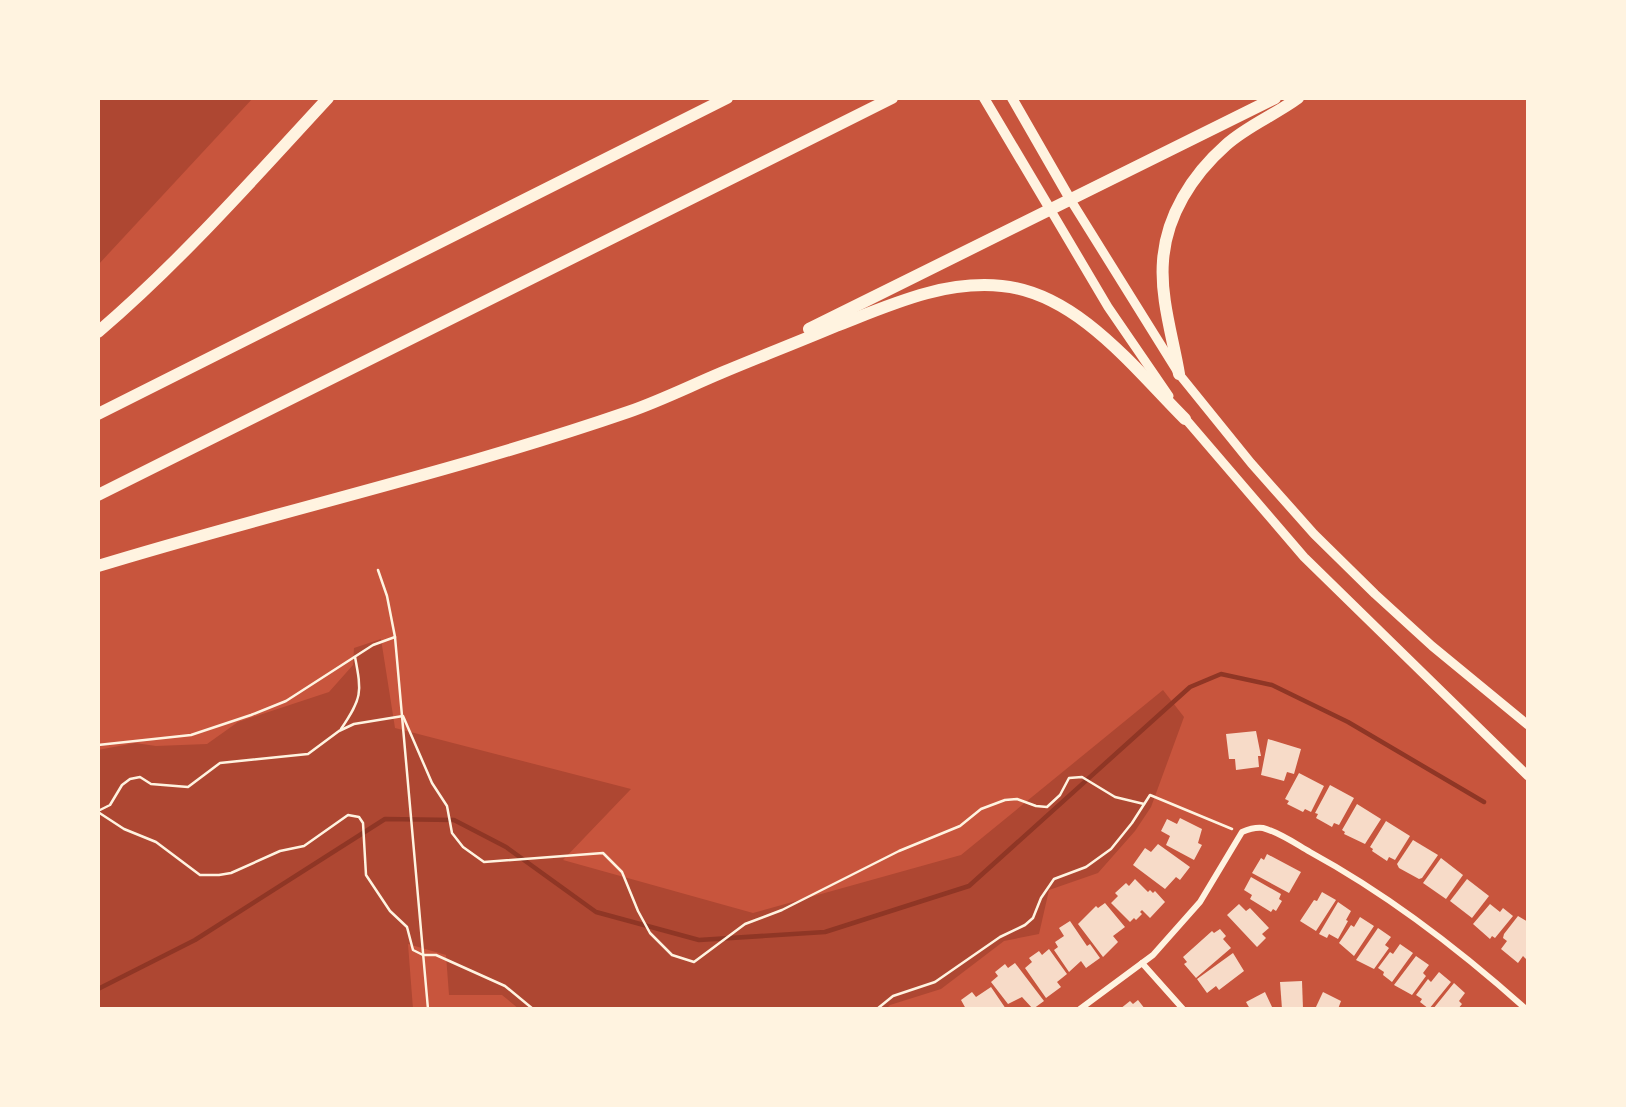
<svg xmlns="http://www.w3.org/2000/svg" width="1626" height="1107" viewBox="0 0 1626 1107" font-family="'Golos Text',sans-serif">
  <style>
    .green { fill: #ae4732 }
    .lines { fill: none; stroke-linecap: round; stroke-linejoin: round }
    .stream { stroke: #8f3625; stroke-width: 4.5 }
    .building { fill: #f7dbc8 }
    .path { stroke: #fff3e0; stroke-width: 2.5 }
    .minor { stroke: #fff3e0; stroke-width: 6 }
    .secondary { stroke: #fff3e0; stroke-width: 9 }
    .primary { stroke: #fff3e0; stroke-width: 10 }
    .motorway { stroke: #fff3e0; stroke-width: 12 }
  </style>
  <rect width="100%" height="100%" fill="#c8553d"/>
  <g class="green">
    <polygon points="98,98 253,98 98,265"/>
    <polygon points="381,639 395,728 631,789 563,860 753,913 961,855 1163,690 1184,717 1151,807 1135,831 1098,873 1049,890 1039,934 1004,941 941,989 890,1005 886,1009 519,1009 502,995 449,995 446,955 408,944 413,1009 98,1009 98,750 135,743 156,746 207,744 238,722 329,692 353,665 354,648"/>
  </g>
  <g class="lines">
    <polyline class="stream" points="98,989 195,940 385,819 454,820 506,847 596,912 699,940 825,932 969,886 1190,687 1221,674 1272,685 1348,722 1484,802"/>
  </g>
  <g class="building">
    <polygon points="1256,731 1261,756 1258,756 1259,767 1236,770 1235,759 1229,759 1226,734"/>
    <polygon points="1268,739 1301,749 1294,774 1287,772 1284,781 1261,775"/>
    <polygon points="1299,773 1324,786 1311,812 1305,809 1303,812 1287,804 1289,801 1285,799"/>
    <polygon points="1330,785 1354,798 1339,825 1334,823 1332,827 1316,818 1318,814 1315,813"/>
    <polygon points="1357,804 1381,819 1365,844 1344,834 1345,832 1342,830"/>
    <polygon points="1180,818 1202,829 1198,843 1202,845 1194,860 1166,845 1170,836 1161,831 1167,819 1177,824"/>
    <polygon points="1386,821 1410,836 1395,860 1389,857 1387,861 1372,851 1373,849 1370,847"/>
    <polygon points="1413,840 1438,855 1422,878 1419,879 1399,868 1397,864"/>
    <polygon points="1158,844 1190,867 1180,880 1176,877 1165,889 1133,865 1145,848 1151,852"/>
    <polygon points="1267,854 1301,872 1289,893 1252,873 1261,858 1264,860"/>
    <polygon points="1441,858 1463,875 1446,899 1423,883"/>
    <polygon points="1251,877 1281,894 1279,899 1282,901 1276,911 1273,909 1271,912 1250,899 1252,895 1244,890"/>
    <polygon points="1135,879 1148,892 1150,890 1153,893 1155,891 1165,902 1150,918 1142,910 1140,912 1142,914 1136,920 1134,918 1130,922 1111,903 1118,896 1115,893 1126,883 1129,886"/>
    <polygon points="1467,879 1489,896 1472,918 1450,901"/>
    <polygon points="1322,892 1336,900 1316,931 1300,921 1314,900 1317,901"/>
    <polygon points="1338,902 1351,911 1346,920 1348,921 1338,939 1329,934 1327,938 1319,934"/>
    <polygon points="1105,903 1125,927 1113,936 1118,942 1103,957 1078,924 1096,906 1098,908"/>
    <polygon points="1239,904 1246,911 1250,908 1269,928 1262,934 1266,938 1257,947 1227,915"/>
    <polygon points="1490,904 1500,912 1503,908 1513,916 1495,938 1492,936 1490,939 1473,924"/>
    <polygon points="1518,916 1528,922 1528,956 1526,959 1523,956 1518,963 1501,949 1507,941 1503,938 1504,934"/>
    <polygon points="1360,917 1374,926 1354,956 1339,943 1351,925 1354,927"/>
    <polygon points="1070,921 1087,946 1090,944 1100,958 1086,968 1081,961 1069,972 1054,950 1058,947 1055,942 1064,936 1059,928"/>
    <polygon points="1378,928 1391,937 1385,945 1389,948 1374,969 1356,960"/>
    <polygon points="1220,929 1226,936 1223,939 1231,948 1196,978 1184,964 1187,962 1183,957 1212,931 1214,933"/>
    <polygon points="1400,944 1413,953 1392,982 1383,975 1384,972 1378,968 1390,952 1393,954"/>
    <polygon points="1049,949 1067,974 1057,982 1061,987 1046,998 1025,968 1032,962 1029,958 1039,951 1042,955"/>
    <polygon points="1233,953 1244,971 1219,990 1216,986 1207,993 1197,979"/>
    <polygon points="1416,956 1429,965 1423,973 1426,976 1412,995 1394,985"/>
    <polygon points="1015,963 1044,1001 1033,1009 1022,997 1008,1004 991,982 998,976 995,972 1005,964 1008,968"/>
    <polygon points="1439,972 1451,982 1429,1009 1420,1002 1422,999 1416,995 1428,979 1431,982"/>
    <polygon points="1302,981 1303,1009 1282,1009 1280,982"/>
    <polygon points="1454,983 1465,993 1459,1001 1462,1004 1458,1009 1433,1009"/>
    <polygon points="991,987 1006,1009 966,1009 961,1000 972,992 976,997"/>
    <polygon points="1265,992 1273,1009 1250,1009 1246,1002"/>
    <polygon points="1323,992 1341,1001 1338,1009 1315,1009"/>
    <polygon points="1138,1000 1145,1009 1120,1009 1130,1001 1133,1004"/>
  </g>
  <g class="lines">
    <g class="path">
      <polyline points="378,570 387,596 395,637 428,1009"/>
      <path d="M 341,729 C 362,698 362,693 355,657"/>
      <polyline points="98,745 191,735 251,715 286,701 373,645 395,637"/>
      <polyline points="98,811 110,805 122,785 130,779 140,777 151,784 188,787 220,763 308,754 339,731 354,724 403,716 432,783 447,806 452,833 463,847 484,862 603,853 622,872 638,911 650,933 672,955 694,962 745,924 782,910 899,851 960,826 981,809 1005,800 1017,799 1036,806 1047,807 1060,795 1069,778 1082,777 1115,797 1144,804"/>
      <polyline points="98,812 124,829 156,842 200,875 219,875 231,873 280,851 304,846 348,815 359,817 363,823 366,875 390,911 407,927 413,950 423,955"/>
      <polyline points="423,955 436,955 505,986 533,1009"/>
      <polyline points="877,1009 893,996 935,982 1000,937 1025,925 1033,918 1041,898 1054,879 1086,867 1111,849 1132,823 1150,795 1232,829"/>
    </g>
    <g class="minor">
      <polyline points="1142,963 1183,1009"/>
      <path d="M 1080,1009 L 1153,955 L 1200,902 L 1242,832 C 1249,829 1255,827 1263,828 C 1279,832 1296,844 1310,852 C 1389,895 1460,950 1526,1009"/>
    </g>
    <g class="secondary">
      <polyline points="1070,199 1179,374 1251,463 1314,534 1375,594 1432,646 1528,725"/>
      <polyline points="1050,209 1108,307 1169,396"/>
      <polyline points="1183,416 1304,557 1528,776"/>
    </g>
    <g class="primary">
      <polyline points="984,98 1050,209"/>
      <polyline points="1012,98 1070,199"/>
    </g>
    <g class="motorway">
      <polyline points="809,329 1275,98"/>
      <path d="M 98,332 C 181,261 254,178 328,98"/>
      <path d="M 1179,374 C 1173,338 1160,298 1163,261 C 1166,216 1192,175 1226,145 C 1247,126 1275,115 1298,98"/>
      <polyline points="98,414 727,98"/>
      <polyline points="98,495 892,98"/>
      <path d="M 98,566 C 274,512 454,472 628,412 C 660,401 690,386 721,373 C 759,357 798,342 836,326 C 890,305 943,280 1002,286 C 1077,293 1135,369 1185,419"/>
    </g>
  </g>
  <rect width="1626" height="1107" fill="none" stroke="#fff3e0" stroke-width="200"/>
</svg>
